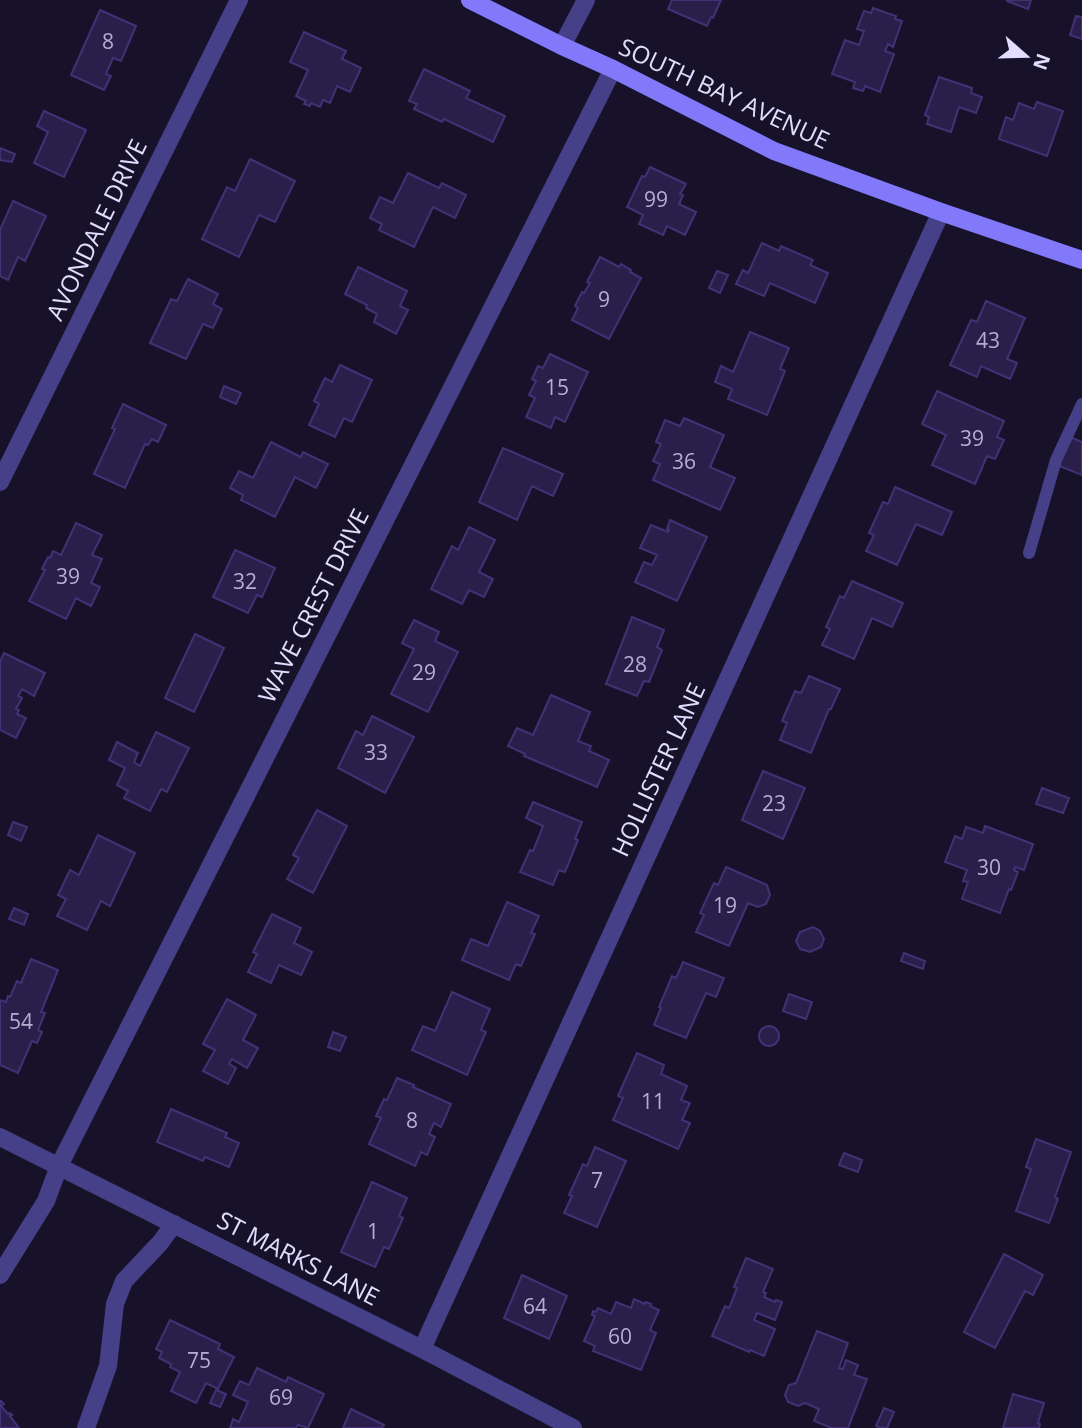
<svg xmlns="http://www.w3.org/2000/svg" width="1082" height="1428" viewBox="0 0 1082 1428" font-family="'Open Sans',sans-serif">
  <style>
    .building { fill: #2a1f4b; stroke: #423275; stroke-width: 2 }
    .lines { fill: none; stroke-linecap: round; stroke-linejoin: round }
    .lane { stroke: #454087; stroke-width: 12 }
    .street { stroke: #454087; stroke-width: 18 }
    .secondary { stroke: #8179f9; stroke-width: 18 }
    .labels { text-anchor: middle; stroke-width: 7; stroke-linejoin: round; paint-order: stroke }
    .number-label { font-size: 21px; fill: #b4aed1 }
    .street-label { font-size: 24px; fill: #e2ddfe; stroke: #17122a }
  </style>
  <rect width="100%" height="100%" fill="#17122a"/>
  <g class="building">
    <polygon points="672,0 721,0 713,18 711,17 707,26 668,9"/>
    <polygon points="1007,0 1031,0 1028,9 1007,1"/>
    <polygon points="873,8 896,16 895,19 902,21 893,47 888,44 885,51 894,54 880,92 865,86 863,91 853,88 855,82 832,74 845,40 859,45 864,31 857,29 864,11 871,13"/>
    <polygon points="100,10 136,26 121,61 113,58 106,74 111,76 104,90 71,75"/>
    <polygon points="1076,16 1082,17 1082,39 1070,35"/>
    <polygon points="304,32 346,51 342,59 361,68 350,92 337,86 330,103 323,100 320,107 311,103 310,106 304,104 306,101 296,96 308,70 290,62"/>
    <polygon points="424,69 470,91 466,98 505,116 493,142 444,119 442,122 414,109 417,104 409,101"/>
    <polygon points="939,77 972,88 971,93 982,97 976,113 959,107 951,132 927,124 929,117 925,115"/>
    <polygon points="1037,102 1063,111 1047,156 999,139 1006,117 1013,120 1019,103 1034,109"/>
    <polygon points="44,111 86,130 64,177 34,163 48,132 37,126"/>
    <polygon points="0,148 15,154 12,162 0,160"/>
    <polygon points="250,159 295,181 275,222 259,215 239,257 202,239 227,187 235,191"/>
    <polygon points="650,167 686,184 680,194 683,195 679,204 696,212 685,235 667,226 663,235 639,224 643,215 627,207 642,176 645,177"/>
    <polygon points="408,173 439,188 442,183 466,195 455,218 433,207 414,247 379,230 382,224 370,218 380,197 393,203"/>
    <polygon points="13,201 46,216 25,261 18,257 8,280 0,276 0,230"/>
    <polygon points="762,243 779,251 781,246 813,260 810,265 828,273 815,303 770,283 764,296 736,284 743,270 748,273"/>
    <polygon points="600,257 619,267 621,264 631,270 630,272 641,278 609,339 572,320 578,308 575,306 582,292 584,293 590,283 587,282"/>
    <polygon points="358,267 407,291 400,306 408,310 396,334 374,322 377,314 366,308 367,305 345,294"/>
    <polygon points="717,271 728,275 720,293 709,288"/>
    <polygon points="188,279 218,294 213,304 222,309 213,328 203,324 186,359 150,343 171,299 177,301"/>
    <polygon points="986,301 1025,318 1007,359 1017,363 1010,379 981,366 977,377 950,365 971,320 977,322"/>
    <polygon points="750,332 789,348 780,369 785,371 767,415 728,399 732,389 715,382 721,366 733,372"/>
    <polygon points="550,354 588,372 565,422 555,417 551,428 526,417 535,398 529,395 536,381 532,379 538,366 543,368"/>
    <polygon points="340,365 372,380 352,422 344,418 335,437 309,425 319,404 314,401 325,378 332,382"/>
    <polygon points="224,386 241,393 236,404 220,397"/>
    <polygon points="937,391 1004,421 997,437 1004,440 995,459 987,456 975,484 932,465 946,435 922,424"/>
    <polygon points="123,404 166,425 158,442 152,439 148,445 145,444 125,488 94,474 115,429 112,428"/>
    <polygon points="684,418 724,435 710,467 735,478 720,510 653,480 660,464 653,461 661,444 656,442 665,420 680,426"/>
    <polygon points="1070,437 1082,442 1082,475 1059,466"/>
    <polygon points="271,442 301,457 303,452 328,464 316,488 295,477 275,517 241,500 243,495 230,488 239,471 253,478"/>
    <polygon points="503,448 563,474 553,496 532,486 517,520 479,502"/>
    <polygon points="895,487 952,512 942,535 916,524 897,565 866,551 874,535 869,533 883,502 888,504"/>
    <polygon points="670,520 707,537 677,601 635,582 644,562 652,565 657,555 640,548 651,525 668,532 669,530 667,529"/>
    <polygon points="76,523 102,535 92,555 102,559 91,583 100,587 91,606 76,598 66,619 29,601 45,570 42,569 48,557 50,558 53,551 61,555"/>
    <polygon points="469,527 495,540 479,572 493,579 484,597 469,590 462,604 431,589 452,546 458,550"/>
    <polygon points="235,550 275,568 262,597 257,595 248,613 213,597"/>
    <polygon points="852,581 903,603 892,627 872,618 854,659 822,645 830,629 826,627 840,596 844,598"/>
    <polygon points="632,617 664,630 657,647 662,650 649,682 644,681 637,696 606,684"/>
    <polygon points="414,620 439,632 435,641 458,652 428,712 391,694 414,649 402,643"/>
    <polygon points="195,634 224,648 194,712 165,698"/>
    <polygon points="4,653 45,673 34,696 22,689 18,696 22,698 16,709 19,710 17,714 26,718 16,738 0,730 0,662"/>
    <polygon points="809,676 840,689 831,709 829,709 811,753 780,740 787,723 782,721 795,691 801,693"/>
    <polygon points="551,695 590,712 578,741 591,746 589,751 609,760 597,787 524,756 525,754 508,746 517,728 533,735"/>
    <polygon points="372,716 414,737 385,793 338,768 356,731 363,735"/>
    <polygon points="156,732 189,748 167,792 161,789 150,811 124,798 128,791 117,785 125,768 109,760 117,742 138,753 134,762 140,766"/>
    <polygon points="763,771 805,788 783,839 742,820"/>
    <polygon points="1042,788 1069,798 1063,813 1036,804"/>
    <polygon points="533,802 582,822 575,839 578,840 565,872 559,870 553,885 520,872 530,850 533,851 543,826 526,818"/>
    <polygon points="317,810 347,826 313,893 287,879 299,858 293,855"/>
    <polygon points="13,822 27,827 21,841 8,835"/>
    <polygon points="985,826 1033,844 1024,870 1015,867 1014,870 1018,872 1011,890 1009,889 1000,913 962,899 968,882 963,881 967,870 945,862 955,836 962,839 966,827 983,833"/>
    <polygon points="98,835 135,853 110,906 101,901 87,930 57,916 66,899 58,895 70,870 79,875"/>
    <polygon points="726,867 767,885 770,895 766,904 758,907 748,903 729,946 696,932 704,915 700,913 714,883 718,885"/>
    <polygon points="507,902 539,916 531,933 535,934 521,966 516,964 509,980 462,960 471,939 488,946"/>
    <polygon points="14,908 28,914 24,925 9,919"/>
    <polygon points="272,914 301,928 294,943 312,952 301,975 279,965 271,983 248,972 257,954 253,952"/>
    <polygon points="813,927 820,931 824,939 821,947 810,952 800,949 796,941 800,932"/>
    <polygon points="904,953 925,961 923,969 901,961"/>
    <polygon points="31,959 58,970 41,1012 45,1013 38,1030 42,1032 37,1043 32,1041 18,1073 0,1065 0,1000 6,1002 8,996 10,997 17,981 21,983"/>
    <polygon points="683,962 724,978 716,997 706,993 686,1038 654,1025 661,1008 659,1007 672,976 676,978"/>
    <polygon points="452,992 490,1009 481,1030 486,1032 467,1075 412,1050 423,1026 435,1031"/>
    <polygon points="789,994 812,1002 806,1019 783,1011"/>
    <polygon points="227,999 256,1015 243,1040 258,1048 247,1068 232,1059 229,1064 236,1068 228,1084 203,1071 215,1050 203,1044"/>
    <circle cx="769" cy="1036" r="10"/>
    <polygon points="333,1032 346,1037 340,1051 328,1047"/>
    <polygon points="637,1053 664,1065 661,1074 687,1086 681,1100 690,1103 682,1120 690,1123 678,1149 613,1120 623,1098 618,1096"/>
    <polygon points="397,1078 414,1085 413,1087 451,1104 441,1127 434,1123 429,1134 435,1137 427,1155 421,1152 415,1166 369,1144 381,1118 376,1116 384,1099 387,1100"/>
    <polygon points="171,1109 227,1133 225,1137 239,1143 229,1167 205,1157 203,1161 157,1142"/>
    <polygon points="1036,1139 1071,1152 1055,1197 1058,1199 1049,1223 1016,1211 1031,1169 1026,1167"/>
    <polygon points="595,1147 626,1161 597,1227 564,1213 572,1196 569,1195 583,1164 587,1166"/>
    <polygon points="844,1153 862,1160 858,1172 839,1165"/>
    <polygon points="372,1182 407,1198 399,1216 403,1218 389,1249 384,1247 375,1267 341,1252"/>
    <polygon points="1004,1254 1043,1275 1033,1295 1025,1291 995,1348 964,1332"/>
    <polygon points="746,1258 773,1269 763,1292 766,1293 764,1297 775,1302 776,1300 782,1302 775,1320 757,1313 754,1320 775,1329 764,1356 750,1350 749,1352 712,1336 725,1306 729,1308 737,1288 734,1287"/>
    <polygon points="522,1275 567,1296 549,1339 504,1318"/>
    <polygon points="634,1299 645,1304 646,1302 651,1304 650,1306 659,1310 650,1330 656,1333 641,1370 593,1351 595,1346 584,1341 595,1316 592,1315 593,1311 596,1312 598,1308 611,1314 616,1302 631,1308"/>
    <polygon points="170,1320 220,1344 218,1349 234,1357 218,1389 206,1383 196,1403 171,1391 180,1372 170,1367 171,1364 159,1358 162,1352 156,1349"/>
    <polygon points="817,1331 848,1343 839,1368 843,1369 846,1360 858,1365 854,1375 867,1379 848,1428 832,1428 814,1421 819,1409 805,1403 798,1406 788,1402 785,1395 789,1385 796,1383"/>
    <polygon points="257,1368 286,1382 288,1377 324,1394 308,1428 298,1425 296,1428 230,1428 233,1419 239,1422 248,1402 233,1395 240,1381 249,1385"/>
    <polygon points="216,1390 226,1394 220,1407 210,1403"/>
    <polygon points="1013,1394 1044,1403 1038,1423 1040,1424 1039,1428 1003,1428"/>
    <polygon points="1,1401 4,1404 1,1406 8,1414 10,1413 12,1415 10,1416 19,1428 0,1428 0,1402"/>
    <polygon points="884,1408 894,1412 887,1428 881,1428 876,1426"/>
    <polygon points="351,1409 384,1425 382,1428 343,1428"/>
  </g>
  <g class="lines">
    <polyline class="lane" points="1029,553 1056,460 1082,404"/>
    <g class="street">
      <polyline points="562,46 586,0"/>
      <polyline points="0,482 239,0"/>
      <polyline points="0,1137 422,1349 573,1428"/>
      <polyline points="0,1275 46,1201 59,1166 613,69"/>
      <polyline points="422,1349 941,212"/>
      <polyline points="86,1428 108,1366 115,1304 124,1281 160,1243 174,1224"/>
    </g>
    <polyline class="secondary" points="470,0 562,46 613,69 774,151 941,212 1082,260"/>
  </g>
  <g class="labels">
    <g class="number-label">
      <text x="108" y="49">8</text>
      <text x="656" y="207">99</text>
      <text x="604" y="307">9</text>
      <text x="988" y="348">43</text>
      <text x="557" y="395">15</text>
      <text x="972" y="446">39</text>
      <text x="684" y="469">36</text>
      <text x="68" y="584">39</text>
      <text x="245" y="589">32</text>
      <text x="635" y="672">28</text>
      <text x="424" y="680">29</text>
      <text x="376" y="760">33</text>
      <text x="774" y="811">23</text>
      <text x="989" y="875">30</text>
      <text x="725" y="913">19</text>
      <text x="21" y="1029">54</text>
      <text x="653" y="1109">11</text>
      <text x="412" y="1128">8</text>
      <text x="597" y="1188">7</text>
      <text x="373" y="1239">1</text>
      <text x="535" y="1314">64</text>
      <text x="620" y="1344">60</text>
      <text x="199" y="1368">75</text>
      <text x="281" y="1405">69</text>
    </g>
    <g class="street-label">
      <text transform="translate(724 94) rotate(25)" y="8">SOUTH BAY AVENUE</text>
      <text transform="translate(97 230) rotate(-64)" y="8">AVONDALE DRIVE</text>
      <text transform="translate(314 606) rotate(-63)" y="8">WAVE CREST DRIVE</text>
      <text transform="translate(659 770) rotate(-65)" y="8">HOLLISTER LANE</text>
      <text transform="translate(298 1259) rotate(27)" y="8">ST MARKS LANE</text>
    </g>
  </g>
  <g transform="translate(1026 56) rotate(110)" stroke="#17122a" stroke-width="5" paint-order="stroke">
  <path d="M0-5L12 26L0 18L-12 26Z" fill="#e2ddfe"/>
  <text y="-10" font-size="19" font-weight="bold" text-anchor="middle" fill="#e2ddfe">N</text>
  </g>
</svg>
